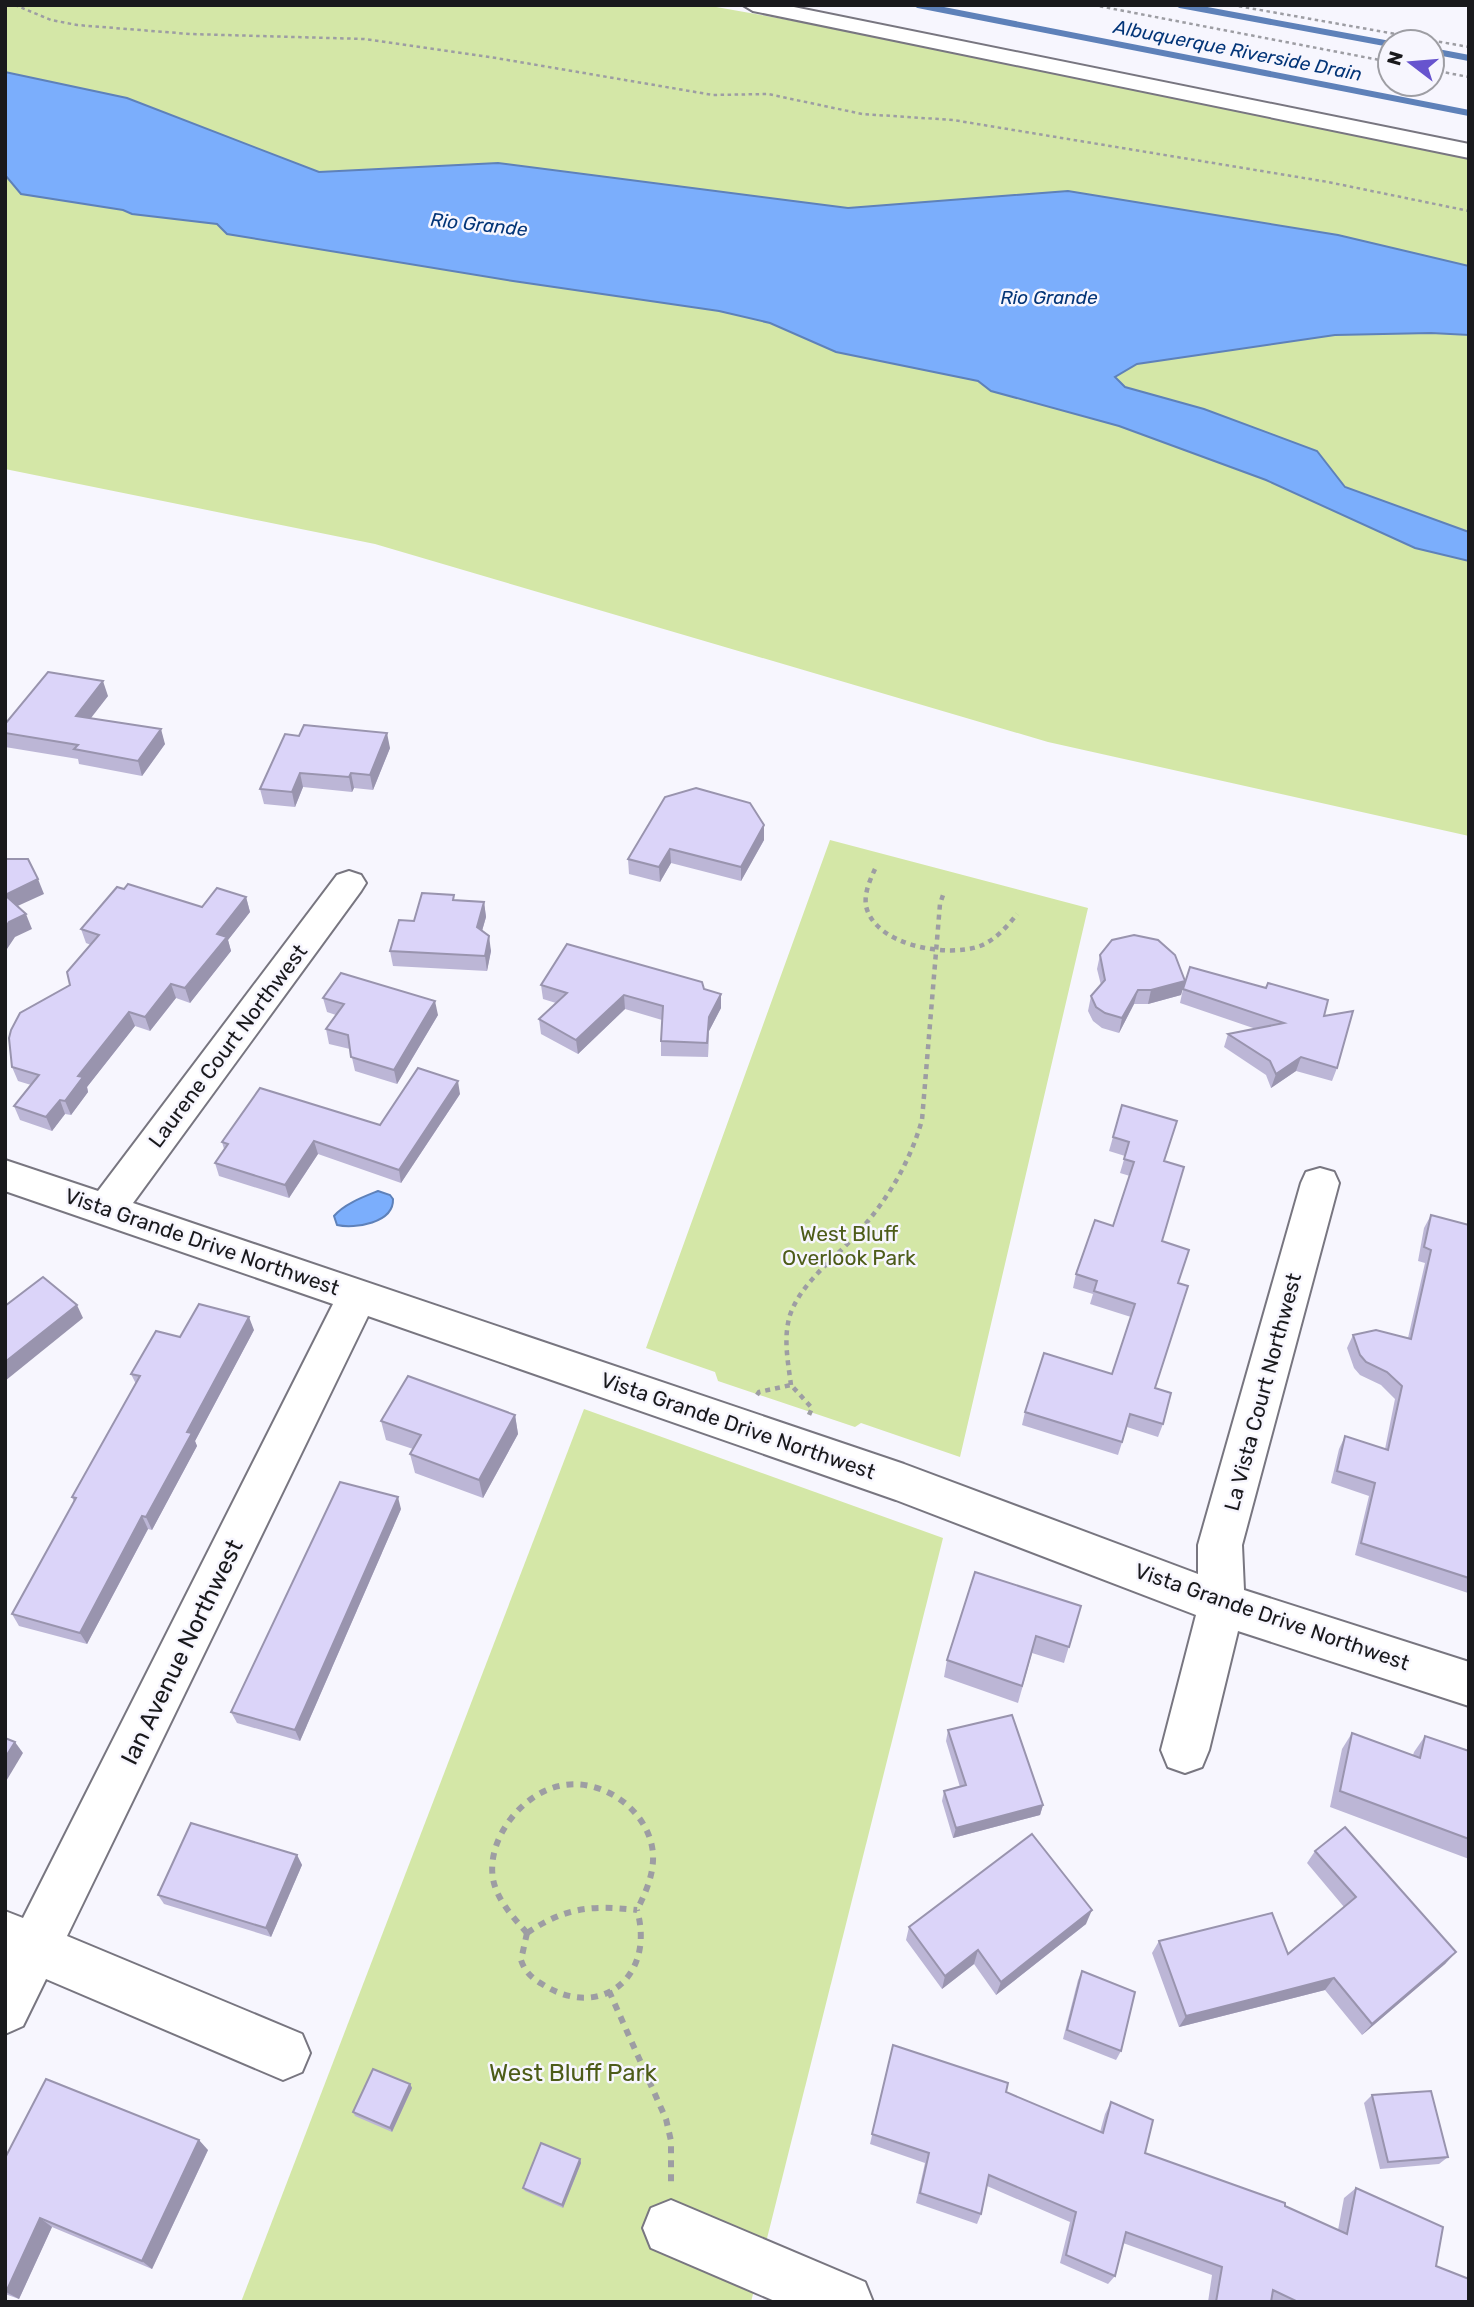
<svg xmlns="http://www.w3.org/2000/svg" width="1474" height="2307" viewBox="0 0 1474 2307" font-family="Rubik,sans-serif">
  <style>
    .green { fill: #d4e7a7 }
    .water { fill: #7baefc; stroke: #5e81b9; stroke-width: 2 }
    .lines { fill: none; stroke-linecap: round; stroke-linejoin: round }
    .stream { stroke: #5e81b9; stroke-width: 6 }
    .minor-casing { stroke: #787680; stroke-width: 4 }
    .path-far2 { stroke: #9d9da3; stroke-width: 2.5; stroke-dasharray: 3.5 3.5; stroke-linecap: butt }
    .path-far1 { stroke: #9d9da3; stroke-width: 4.5; stroke-dasharray: 5 5; stroke-linecap: butt }
    .path { stroke: #9d9da3; stroke-width: 6; stroke-dasharray: 7 7; stroke-linecap: butt }
    .minor { fill: #fff; fill-rule: evenodd }
    .wall { fill: #bcb6d6 }
    .shaded-wall { fill: #9994ae }
    .building { fill: #dbd4f9; stroke: #9994ae; stroke-width: 2 }
    .labels { text-anchor: middle; stroke-width: 5; stroke-linejoin: round; paint-order: stroke }
    .far-water-label { font-size: 19px; font-style: italic; fill: #033578; stroke: #f7f6fe }
    .street-label { font-size: 21px; fill: #19191c; stroke: #f7f6fe }
    .park-label { font-size: 21px; fill: #4d5c18; stroke: #f7f6fe }
    .near-street-label { font-size: 24px; fill: #19191c; stroke: #f7f6fe }
    .near-park-label { font-size: 24px; fill: #4d5c18; stroke: #f7f6fe }
  </style>
  <rect width="100%" height="100%" fill="#f7f6fe"/>
  <g class="green">
    <polygon points="5,5 705,5 1073,71 1469,154 1469,266 1338,235 1068,191 848,208 498,163 319,172 127,98 5,72"/>
    <polygon points="5,175 21,194 123,210 132,214 217,224 228,234 513,281 719,311 770,323 836,352 978,381 991,391 1119,426 1266,480 1415,548 1469,561 1469,836 1048,742 375,544 5,469"/>
    <polygon points="1431,333 1469,335 1469,532 1345,487 1317,451 1204,409 1125,387 1115,377 1136,364 1335,335"/>
    <polygon points="830,840 1088,908 960,1457 861,1423 855,1427 718,1381 715,1372 646,1348"/>
    <polygon points="584,1409 943,1538 751,2302 241,2302"/>
  </g>
  <g class="water">
    <polygon points="5,72 127,98 319,172 498,163 848,208 1068,191 1338,235 1469,266 1469,335 1431,333 1335,335 1137,364 1115,377 1125,387 1204,409 1317,451 1345,487 1469,532 1469,561 1415,548 1266,480 1119,426 991,391 978,381 836,352 770,323 719,311 513,281 227,234 217,224 132,214 123,210 21,194 5,175"/>
    <path d="M 378,1191 L 390,1195 L 393,1199 C 394,1223 355,1229 337,1225 L 334,1216 C 344,1204 363,1197 378,1191 Z"/>
  </g>
  <g class="lines">
    <g class="stream">
      <polyline points="918,5 1469,113"/>
      <polyline points="1180,5 1390,44"/>
      <polyline points="1432,51 1469,58"/>
    </g>
    <g class="minor-casing">
      <g id="minor">
        <polygon points="743,5 784,5 1469,144 1469,158 753,11"/>
        <polygon points="349,871 361,875 366,883 361,891 133,1203 904,1464 1198,1574 1198,1545 1301,1183 1306,1172 1320,1168 1334,1172 1339,1183 1242,1545 1244,1590 1469,1662 1469,1706 1238,1631 1209,1750 1202,1767 1185,1773 1168,1767 1161,1750 1196,1615 896,1500 368,1316 67,1936 302,2034 310,2053 302,2072 283,2080 46,1979 23,2026 5,2034 5,1911 23,1918 333,1304 5,1191 5,1160 98,1191 337,875"/>
        <polygon points="671,2200 865,2282 873,2302 777,2302 651,2248 643,2228 651,2208"/>
      </g>
    </g>
    <g class="path-far2">
      <polyline points="15,5 51,20 77,25 190,34 364,39 490,57 713,95 768,94 862,114 953,120 1328,182 1469,211"/>
      <polyline points="1093,5 1390,62"/>
      <polyline points="1232,5 1469,47"/>
      <polyline points="1432,70 1469,77"/>
    </g>
    <g class="path-far1">
      <path d="M 875,869 C 870,880 864,893 866,906 C 875,946 948,958 980,946 C 995,940 1007,927 1017,914"/>
      <path d="M 791,1385 C 788,1362 783,1338 790,1315 C 801,1283 833,1260 855,1236 C 886,1202 909,1165 922,1120 L 940,904 L 943,895"/>
      <polyline points="757,1395 759,1392 791,1385 812,1408 809,1415"/>
    </g>
    <g class="path">
      <path d="M 527,1933 L 521,1960 C 525,1972 532,1978 542,1984 C 601,2022 656,1976 637,1910"/>
      <path d="M 527,1933 C 513,1917 497,1900 493,1879 C 486,1838 524,1790 565,1785 C 605,1779 650,1812 653,1854 C 654,1874 646,1892 637,1910"/>
      <path d="M 527,1933 C 566,1907 591,1905 637,1910"/>
      <polyline points="609,1991 666,2119 671,2141 671,2183"/>
    </g>
    <use href="#minor" class="minor"/>
  </g>
  <g class="wall">
    <polygon points="108,696 90,718 165,744 142,776 79,764 78,759 5,747 5,724"/>
    <polygon points="285,734 390,748 373,790 354,788 352,792 303,787 295,807 264,804 260,789"/>
    <polygon points="750,803 764,840 741,881 671,863 660,882 629,874 628,859"/>
    <polygon points="246,897 250,912 228,940 231,951 190,1003 176,998 150,1031 135,1026 87,1087 88,1092 71,1115 65,1114 52,1131 20,1120 14,1106 31,1085 18,1081 12,1067 70,985 91,945 86,943 81,929 202,907"/>
    <polygon points="455,900 484,902 486,917 482,931 491,951 487,971 393,966 390,951 414,921"/>
    <polygon points="1100,955 1185,981 1181,995 1148,1004 1134,1004 1119,1033 1102,1028 1093,1021 1088,1011 1091,996 1101,985 1097,969"/>
    <polygon points="541,985 704,989 721,994 721,1008 709,1031 708,1057 661,1056 661,1041 662,1020 625,1009 578,1054 541,1034 539,1019 556,1003 543,999"/>
    <polygon points="1183,989 1324,1016 1337,1068 1332,1081 1296,1071 1271,1088 1266,1075 1224,1047 1228,1034 1256,1029 1180,1003"/>
    <polygon points="323,998 438,1015 397,1084 355,1071 350,1049 329,1044 326,1029 336,1015 327,1012"/>
    <polygon points="460,1094 401,1183 318,1154 289,1198 219,1176 215,1163 224,1149 222,1142 380,1125"/>
    <polygon points="1122,1105 1165,1162 1162,1241 1178,1283 1155,1388 1163,1424 1158,1437 1127,1427 1118,1455 1022,1425 1025,1412 1112,1374 1131,1317 1090,1304 1093,1294 1073,1288 1076,1274 1113,1226 1130,1176 1120,1173 1125,1156 1109,1151"/>
    <polygon points="1431,1215 1469,1225 1469,1591 1468,1593 1355,1555 1369,1496 1331,1483 1339,1449 1345,1436 1385,1449 1395,1399 1381,1385 1360,1375 1354,1368 1347,1348 1353,1335 1408,1338 1425,1263 1418,1261 1424,1228"/>
    <polygon points="254,1330 195,1441 197,1446 152,1530 148,1529 87,1644 19,1626 12,1614 74,1502 72,1497 136,1384 131,1374 180,1337"/>
    <polygon points="515,1415 518,1434 483,1498 415,1473 410,1454 413,1449 386,1440 381,1421"/>
    <polygon points="401,1509 300,1741 237,1723 231,1712"/>
    <polygon points="1081,1606 1064,1663 1032,1653 1018,1703 944,1677 947,1660"/>
    <polygon points="948,1730 1043,1805 1040,1815 953,1838 942,1801 944,1791 960,1787 946,1741"/>
    <polygon points="1352,1733 1413,1755 1414,1752 1425,1736 1469,1751 1469,1859 1330,1807 1342,1749"/>
    <polygon points="1315,1851 1456,1952 1445,1964 1362,2035 1325,1990 1179,2027 1152,1953 1159,1941 1288,1954 1344,1907 1307,1863"/>
    <polygon points="297,1855 302,1865 271,1937 164,1904 158,1895"/>
    <polygon points="1086,1924 996,1995 974,1964 942,1989 906,1940 909,1927"/>
    <polygon points="1082,1971 1121,2051 1116,2060 1063,2039 1078,1980"/>
    <polygon points="893,2045 1100,2132 1105,2114 1111,2102 1145,2153 1285,2206 1338,2230 1344,2198 1356,2188 1436,2266 1469,2302 1208,2302 1212,2275 1123,2243 1115,2276 1108,2284 1060,2263 1070,2222 987,2186 981,2214 977,2224 916,2203 925,2163 870,2144"/>
    <polygon points="410,2084 412,2088 392,2132 355,2116 353,2112"/>
    <polygon points="1372,2095 1448,2157 1439,2164 1380,2169 1364,2103"/>
    <polygon points="208,2150 152,2269 52,2227 19,2299 5,2294 5,2158"/>
    <polygon points="580,2159 581,2163 563,2208 525,2191 523,2188"/>
  </g>
  <g class="shaded-wall">
    <polygon points="103,681 108,696 81,731 76,716"/>
    <polygon points="161,729 165,744 142,776 138,761"/>
    <polygon points="387,733 390,748 373,790 370,775"/>
    <polygon points="300,773 303,787 295,807 292,792"/>
    <polygon points="351,773 354,788 352,792 349,777"/>
    <polygon points="764,825 764,840 741,881 741,867"/>
    <polygon points="670,849 671,863 660,882 659,867"/>
    <polygon points="38,879 44,894 11,909 5,895"/>
    <polygon points="246,897 250,912 228,940 231,951 190,1003 185,988 217,934"/>
    <polygon points="484,902 486,917 479,941 477,927"/>
    <polygon points="26,914 32,929 15,937 5,952 5,928 9,922"/>
    <polygon points="489,936 491,951 487,971 485,956"/>
    <polygon points="1185,981 1181,995 1148,1004 1151,990"/>
    <polygon points="171,984 176,998 150,1031 145,1017"/>
    <polygon points="1138,990 1134,1004 1119,1033 1122,1018"/>
    <polygon points="721,994 721,1008 709,1031 708,1057 709,1017"/>
    <polygon points="624,995 625,1009 578,1054 576,1040"/>
    <polygon points="435,1001 438,1015 397,1084 394,1070"/>
    <polygon points="129,1012 135,1026 87,1087 88,1092 71,1115 65,1101 78,1076"/>
    <polygon points="1301,1057 1296,1071 1271,1088 1276,1074"/>
    <polygon points="458,1081 460,1094 401,1183 399,1170"/>
    <polygon points="60,1100 65,1114 52,1131 46,1117"/>
    <polygon points="314,1141 318,1154 289,1198 285,1185"/>
    <polygon points="77,1305 83,1318 5,1381 5,1362"/>
    <polygon points="249,1317 254,1330 195,1441 197,1446 152,1530 146,1517 187,1432"/>
    <polygon points="515,1415 518,1434 483,1498 479,1480"/>
    <polygon points="398,1497 401,1509 300,1741 295,1730"/>
    <polygon points="142,1516 148,1529 87,1644 80,1633"/>
    <polygon points="15,1742 23,1753 5,1783 5,1758"/>
    <polygon points="1043,1805 1040,1815 953,1838 956,1828"/>
    <polygon points="297,1855 302,1865 271,1937 266,1928"/>
    <polygon points="1092,1910 1086,1924 996,1995 1001,1982"/>
    <polygon points="978,1950 974,1964 942,1989 945,1976"/>
    <polygon points="1456,1952 1445,1964 1362,2035 1372,2024"/>
    <polygon points="1334,1978 1325,1990 1179,2027 1186,2016"/>
    <polygon points="410,2084 412,2088 392,2132 390,2128"/>
    <polygon points="199,2140 208,2150 152,2269 142,2261"/>
    <polygon points="580,2159 581,2163 563,2208 562,2205"/>
    <polygon points="40,2218 52,2227 19,2299 6,2292"/>
  </g>
  <g class="building">
    <polygon points="48,672 103,681 76,716 161,729 138,761 74,749 78,745 5,733 5,724"/>
    <polygon points="304,725 387,733 370,775 351,773 349,777 300,773 292,792 260,789 285,734 299,736"/>
    <polygon points="696,788 750,803 764,825 741,867 670,849 659,867 628,859 665,797"/>
    <polygon points="5,859 28,859 38,879 5,895 26,914 9,922 5,928"/>
    <polygon points="128,884 202,907 217,888 246,897 217,934 227,937 185,988 171,984 145,1017 129,1012 78,1076 83,1077 65,1101 60,1100 46,1117 14,1106 39,1075 12,1067 9,1038 11,1030 20,1013 70,985 67,972 99,935 81,929 117,887 124,889"/>
    <polygon points="422,893 454,895 453,900 484,902 477,927 489,936 485,956 390,951 399,920 414,921"/>
    <polygon points="1134,935 1158,940 1175,955 1185,981 1151,990 1138,990 1122,1018 1105,1013 1096,1007 1091,996 1105,980 1100,955 1112,940"/>
    <polygon points="567,944 702,982 704,989 721,994 709,1017 707,1043 661,1041 663,1006 624,995 576,1040 539,1019 567,993 541,985"/>
    <polygon points="1190,967 1266,988 1268,983 1328,1000 1324,1016 1353,1011 1337,1068 1301,1057 1276,1074 1270,1061 1228,1034 1284,1023 1183,989"/>
    <polygon points="341,973 435,1001 394,1070 351,1057 348,1035 326,1029 344,1004 323,998"/>
    <polygon points="418,1068 458,1081 399,1170 314,1141 285,1185 215,1163 228,1144 222,1142 260,1088 380,1125"/>
    <polygon points="1122,1105 1177,1121 1164,1161 1184,1167 1162,1241 1189,1250 1178,1283 1188,1286 1155,1388 1171,1393 1163,1424 1130,1414 1122,1442 1025,1412 1044,1353 1112,1374 1135,1304 1094,1291 1097,1281 1076,1274 1095,1220 1113,1226 1134,1162 1124,1159 1129,1142 1113,1137"/>
    <polygon points="1431,1215 1469,1225 1469,1578 1361,1543 1375,1483 1337,1471 1345,1436 1388,1450 1402,1386 1387,1372 1366,1362 1360,1355 1353,1335 1376,1330 1411,1339 1431,1250 1424,1247"/>
    <polygon points="43,1277 77,1305 5,1362 5,1306"/>
    <polygon points="199,1304 249,1317 187,1432 192,1433 146,1517 142,1516 80,1633 12,1614 76,1498 72,1497 140,1376 131,1374 156,1331 180,1337"/>
    <polygon points="408,1376 515,1415 479,1480 410,1454 421,1435 381,1421"/>
    <polygon points="340,1482 398,1497 295,1730 231,1712"/>
    <polygon points="975,1572 1081,1606 1069,1647 1036,1636 1022,1686 947,1660"/>
    <polygon points="1012,1715 1043,1805 956,1828 944,1791 966,1785 948,1730"/>
    <polygon points="1352,1733 1420,1758 1425,1736 1469,1751 1469,1839 1340,1791"/>
    <polygon points="5,1738 15,1742 5,1758"/>
    <polygon points="191,1823 297,1855 266,1928 158,1895"/>
    <polygon points="1345,1827 1456,1952 1372,2024 1334,1978 1186,2016 1159,1941 1272,1913 1288,1954 1356,1897 1315,1851"/>
    <polygon points="1032,1834 1092,1910 1001,1982 978,1950 945,1976 909,1927"/>
    <polygon points="1082,1971 1135,1992 1121,2051 1067,2030"/>
    <polygon points="893,2045 1008,2083 1006,2092 1103,2133 1111,2102 1153,2120 1145,2153 1285,2203 1285,2206 1347,2234 1356,2188 1443,2227 1436,2266 1469,2279 1469,2302 1298,2302 1273,2290 1271,2302 1216,2302 1222,2267 1126,2232 1115,2276 1066,2255 1076,2212 989,2175 981,2214 920,2193 929,2153 872,2134"/>
    <polygon points="373,2069 410,2084 390,2128 353,2112"/>
    <polygon points="46,2079 199,2140 142,2261 40,2218 6,2292 5,2158"/>
    <polygon points="1431,2091 1448,2157 1388,2162 1372,2095"/>
    <polygon points="541,2143 580,2159 562,2205 523,2188"/>
  </g>
  <g class="labels">
    <g class="far-water-label">
      <text transform="translate(1238 50) rotate(11)" y="7">Albuquerque Riverside Drain</text>
      <text transform="translate(479 224) rotate(6)" y="7">Rio Grande</text>
      <text x="1049" y="304">Rio Grande</text>
    </g>
    <g class="street-label">
      <text transform="translate(228 1046) rotate(-53)" y="7">Laurene Court Northwest</text>
      <text transform="translate(202 1242) rotate(19)" y="7">Vista Grande Drive Northwest</text>
      <text transform="translate(1263 1392) rotate(-75)" y="7">La Vista Court Northwest</text>
      <text transform="translate(738 1426) rotate(19)" y="7">Vista Grande Drive Northwest</text>
      <text transform="translate(1272 1617) rotate(19)" y="7">Vista Grande Drive Northwest</text>
    </g>
    <g class="park-label">
      <text x="849" y="1241">West Bluff<tspan x="849" dy="24">Overlook Park</tspan></text>
    </g>
    <g class="near-street-label">
      <text transform="translate(182 1652) rotate(-64)" y="8">Ian Avenue Northwest</text>
    </g>
    <g class="near-park-label">
      <text x="573" y="2081">West Bluff Park</text>
    </g>
  </g>
  <rect width="1474" height="2307" fill="none" stroke="#19191c" stroke-width="14"/>
  <g transform="translate(1411 63) rotate(286)"><circle r="33" fill="#f7f6fe" stroke="#9e9ea4" stroke-width="2"/>
  <path d="M0-5L12 26L0 18L-12 26Z" fill="#6754ce"/>
  <text y="-10" font-size="19" font-weight="bold" text-anchor="middle" fill="#19191c">N</text>
  </g>
</svg>
